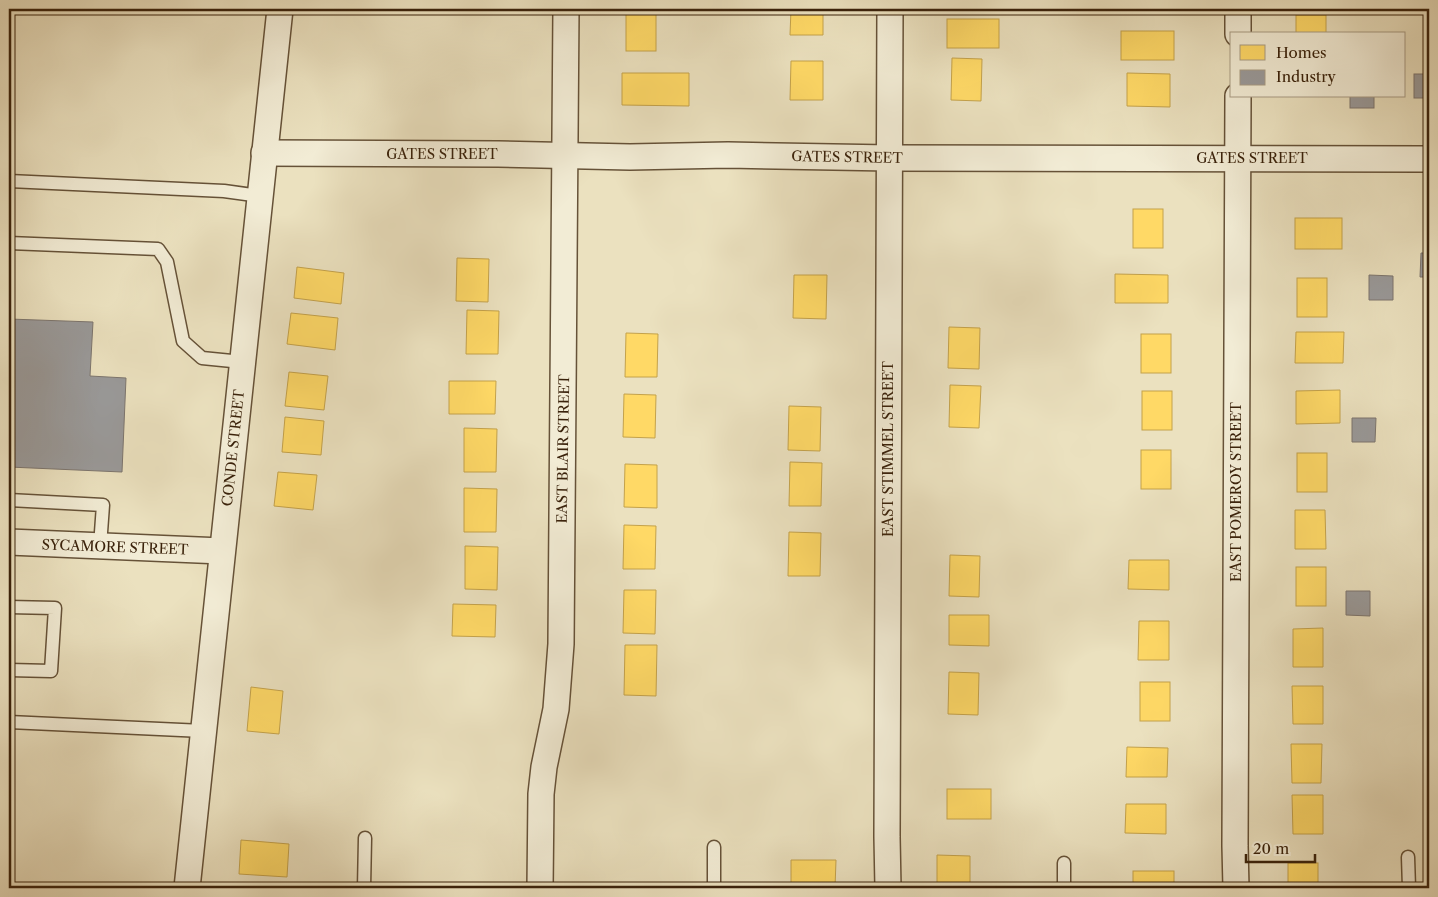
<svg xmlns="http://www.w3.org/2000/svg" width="1438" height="897" viewBox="0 0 1438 897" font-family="'Libre Caslon Text',serif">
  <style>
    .homes { fill: #ffd966; stroke: #c4a24b }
    .industry { fill: #999; stroke: #7c756e }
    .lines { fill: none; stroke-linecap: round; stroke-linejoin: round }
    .service-casing { stroke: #665238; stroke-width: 15 }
    .minor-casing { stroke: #665238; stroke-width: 28 }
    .service { stroke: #f2ecd5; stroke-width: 12 }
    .minor { stroke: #f2ecd5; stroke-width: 25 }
    .labels { text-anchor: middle; stroke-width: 5; stroke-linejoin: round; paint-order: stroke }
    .street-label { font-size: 14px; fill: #3a220b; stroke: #f2ecd5 }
  </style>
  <rect width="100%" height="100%" fill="#ebe1bf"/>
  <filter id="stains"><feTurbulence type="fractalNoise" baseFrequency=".004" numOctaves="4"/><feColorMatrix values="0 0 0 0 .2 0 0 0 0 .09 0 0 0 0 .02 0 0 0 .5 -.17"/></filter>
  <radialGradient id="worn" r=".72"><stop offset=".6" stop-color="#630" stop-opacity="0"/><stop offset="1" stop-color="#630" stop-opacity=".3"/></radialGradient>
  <g class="homes">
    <rect x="626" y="9" width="30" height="42"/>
    <polygon points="791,9 823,9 823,35 790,35"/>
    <rect x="1296" y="15" width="30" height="19"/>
    <rect x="947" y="19" width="52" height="29"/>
    <rect x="1121" y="31" width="53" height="29"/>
    <polygon points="952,58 982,59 981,101 951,100"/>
    <polygon points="791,61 823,61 823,100 790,100"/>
    <polygon points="622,73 689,73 689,106 622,105"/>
    <polygon points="1127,73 1170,74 1170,107 1127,106"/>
    <rect x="1133" y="209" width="30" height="39"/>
    <rect x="1295" y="218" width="47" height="31"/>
    <polygon points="457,258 489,259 488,302 456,301"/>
    <polygon points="297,267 344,273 341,304 294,298"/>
    <polygon points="1115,274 1168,275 1168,303 1115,303"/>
    <polygon points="794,275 827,275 826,319 793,318"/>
    <rect x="1297" y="278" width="30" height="39"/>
    <polygon points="467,310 499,311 498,354 466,354"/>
    <polygon points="291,313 338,318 335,350 287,344"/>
    <polygon points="949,327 980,328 979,369 948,368"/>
    <polygon points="1296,332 1344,332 1343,363 1295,363"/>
    <polygon points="626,333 658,334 657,377 625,377"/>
    <rect x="1141" y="334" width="30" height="39"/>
    <polygon points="289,372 328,376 324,410 285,406"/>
    <polygon points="449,381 496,381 495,414 449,414"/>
    <polygon points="950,385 981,386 979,428 949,427"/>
    <polygon points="1340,390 1340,423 1296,424 1296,391"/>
    <rect x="1142" y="391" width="30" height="39"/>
    <polygon points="624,394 656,395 655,438 623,437"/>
    <polygon points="789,406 821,407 820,451 788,450"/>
    <polygon points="285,417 324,421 321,455 282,452"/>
    <polygon points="464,428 497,429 496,472 464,472"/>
    <rect x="1141" y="450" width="30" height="39"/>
    <rect x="1297" y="453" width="30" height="39"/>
    <polygon points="790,462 822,463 821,506 789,506"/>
    <polygon points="625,464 657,465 657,508 624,507"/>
    <polygon points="278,472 317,475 313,510 274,506"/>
    <polygon points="464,488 497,489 496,532 464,532"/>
    <polygon points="1295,510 1325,510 1326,549 1295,549"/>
    <polygon points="624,525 656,526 655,569 623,569"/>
    <polygon points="789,532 821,533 820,576 788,576"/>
    <polygon points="465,546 498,547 497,590 465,589"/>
    <polygon points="950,555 980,556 979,597 949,596"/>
    <polygon points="1129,560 1169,560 1169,590 1128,589"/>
    <rect x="1296" y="567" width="30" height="39"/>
    <polygon points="624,590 656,590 655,634 623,633"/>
    <polygon points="453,604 496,605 495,637 452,636"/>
    <polygon points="949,615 989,615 989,646 949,645"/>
    <polygon points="1139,621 1169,621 1169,660 1138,660"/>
    <polygon points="1323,628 1323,667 1293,667 1293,629"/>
    <polygon points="625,645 657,645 656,696 624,695"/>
    <polygon points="949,672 979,673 978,715 948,714"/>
    <rect x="1140" y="682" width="30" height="39"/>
    <polygon points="1292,686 1323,686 1323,724 1293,724"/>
    <polygon points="251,687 283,691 279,734 247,731"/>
    <polygon points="1291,744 1322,744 1321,783 1292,783"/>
    <polygon points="1127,747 1168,748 1167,777 1126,777"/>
    <rect x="947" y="789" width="44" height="30"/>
    <polygon points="1292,795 1323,795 1323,834 1293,834"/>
    <polygon points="1126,804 1166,804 1166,834 1125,833"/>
    <polygon points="241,840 289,844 287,877 239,874"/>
    <polygon points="937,855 970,856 970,888 937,888"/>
    <polygon points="791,860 836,860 835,888 791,888"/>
    <rect x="1288" y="863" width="30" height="25"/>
    <rect x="1133" y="871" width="41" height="17"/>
  </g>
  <g class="industry">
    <rect x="1414" y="74" width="15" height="24"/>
    <rect x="1350" y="96" width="24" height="12"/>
    <polygon points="1421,253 1429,253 1429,277 1420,277"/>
    <polygon points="1369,275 1393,276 1393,300 1369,300"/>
    <polygon points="9,319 93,322 90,376 126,378 122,472 9,467"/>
    <polygon points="1352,418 1376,418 1375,442 1352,442"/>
    <polygon points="1346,591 1370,591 1370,616 1346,615"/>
  </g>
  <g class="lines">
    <g class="service-casing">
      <g id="service">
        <polyline points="9,181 224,191 260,196"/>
        <polyline points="9,243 158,249 167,262 183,341 202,358 242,362"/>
        <polyline points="9,500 103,505 100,546"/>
        <polyline points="9,607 55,608 51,671 9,670"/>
        <polyline points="9,722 203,731"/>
        <polyline points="1408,857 1409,888"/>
        <polyline points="364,888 365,838"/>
        <polyline points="714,888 714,847"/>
        <polyline points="1064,888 1064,863"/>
      </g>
    </g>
    <g class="minor-casing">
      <g id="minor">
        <polyline points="1238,34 1238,9"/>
        <polyline points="264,153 498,154 630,157 728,155 890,158 1429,159"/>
        <polyline points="9,542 222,551"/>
        <polyline points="187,888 280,9"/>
        <polyline points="540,888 541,794 544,767 556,709 561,644 566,9"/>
        <polyline points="888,888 887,837 890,9"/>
        <polyline points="1236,888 1235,846 1238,96"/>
      </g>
    </g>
    <use href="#service" class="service"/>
    <use href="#minor" class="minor"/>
  </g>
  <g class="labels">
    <g class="street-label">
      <text x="442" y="159">GATES STREET</text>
      <text transform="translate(847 157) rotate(1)" y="5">GATES STREET</text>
      <text x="1252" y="163">GATES STREET</text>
      <text transform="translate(233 448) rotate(-84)" y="5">CONDE STREET</text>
      <text transform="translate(563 449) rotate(-89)" y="5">EAST BLAIR STREET</text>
      <text transform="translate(888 449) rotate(-90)" y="5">EAST STIMMEL STREET</text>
      <text transform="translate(1236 492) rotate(-90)" y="5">EAST POMEROY STREET</text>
      <text transform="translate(115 547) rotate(2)" y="5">SYCAMORE STREET</text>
    </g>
  </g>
  <rect width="1438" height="897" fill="none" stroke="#ebe1bf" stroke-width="30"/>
  <rect x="10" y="10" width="1418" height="877" fill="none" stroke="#3a220b" stroke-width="2.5"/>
  <rect x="15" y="15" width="1408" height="867" fill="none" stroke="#3a220b"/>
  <rect x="1230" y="32" width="175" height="65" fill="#f2ecd5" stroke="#a89b84"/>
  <rect x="1240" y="45" width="25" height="15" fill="#ffd966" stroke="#a89b84"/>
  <text x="1276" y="58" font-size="15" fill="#3a220b">Homes</text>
  <rect x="1240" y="70" width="25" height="15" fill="#999999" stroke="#a89b84"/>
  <text x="1276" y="82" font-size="15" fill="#3a220b">Industry</text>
  <path d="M1246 854v8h69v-8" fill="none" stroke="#3a220b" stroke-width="2.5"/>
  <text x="1253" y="854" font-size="15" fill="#3a220b" stroke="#f2ecd5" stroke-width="4" paint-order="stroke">20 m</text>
  <rect width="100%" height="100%" filter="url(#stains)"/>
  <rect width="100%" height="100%" fill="url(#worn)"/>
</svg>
